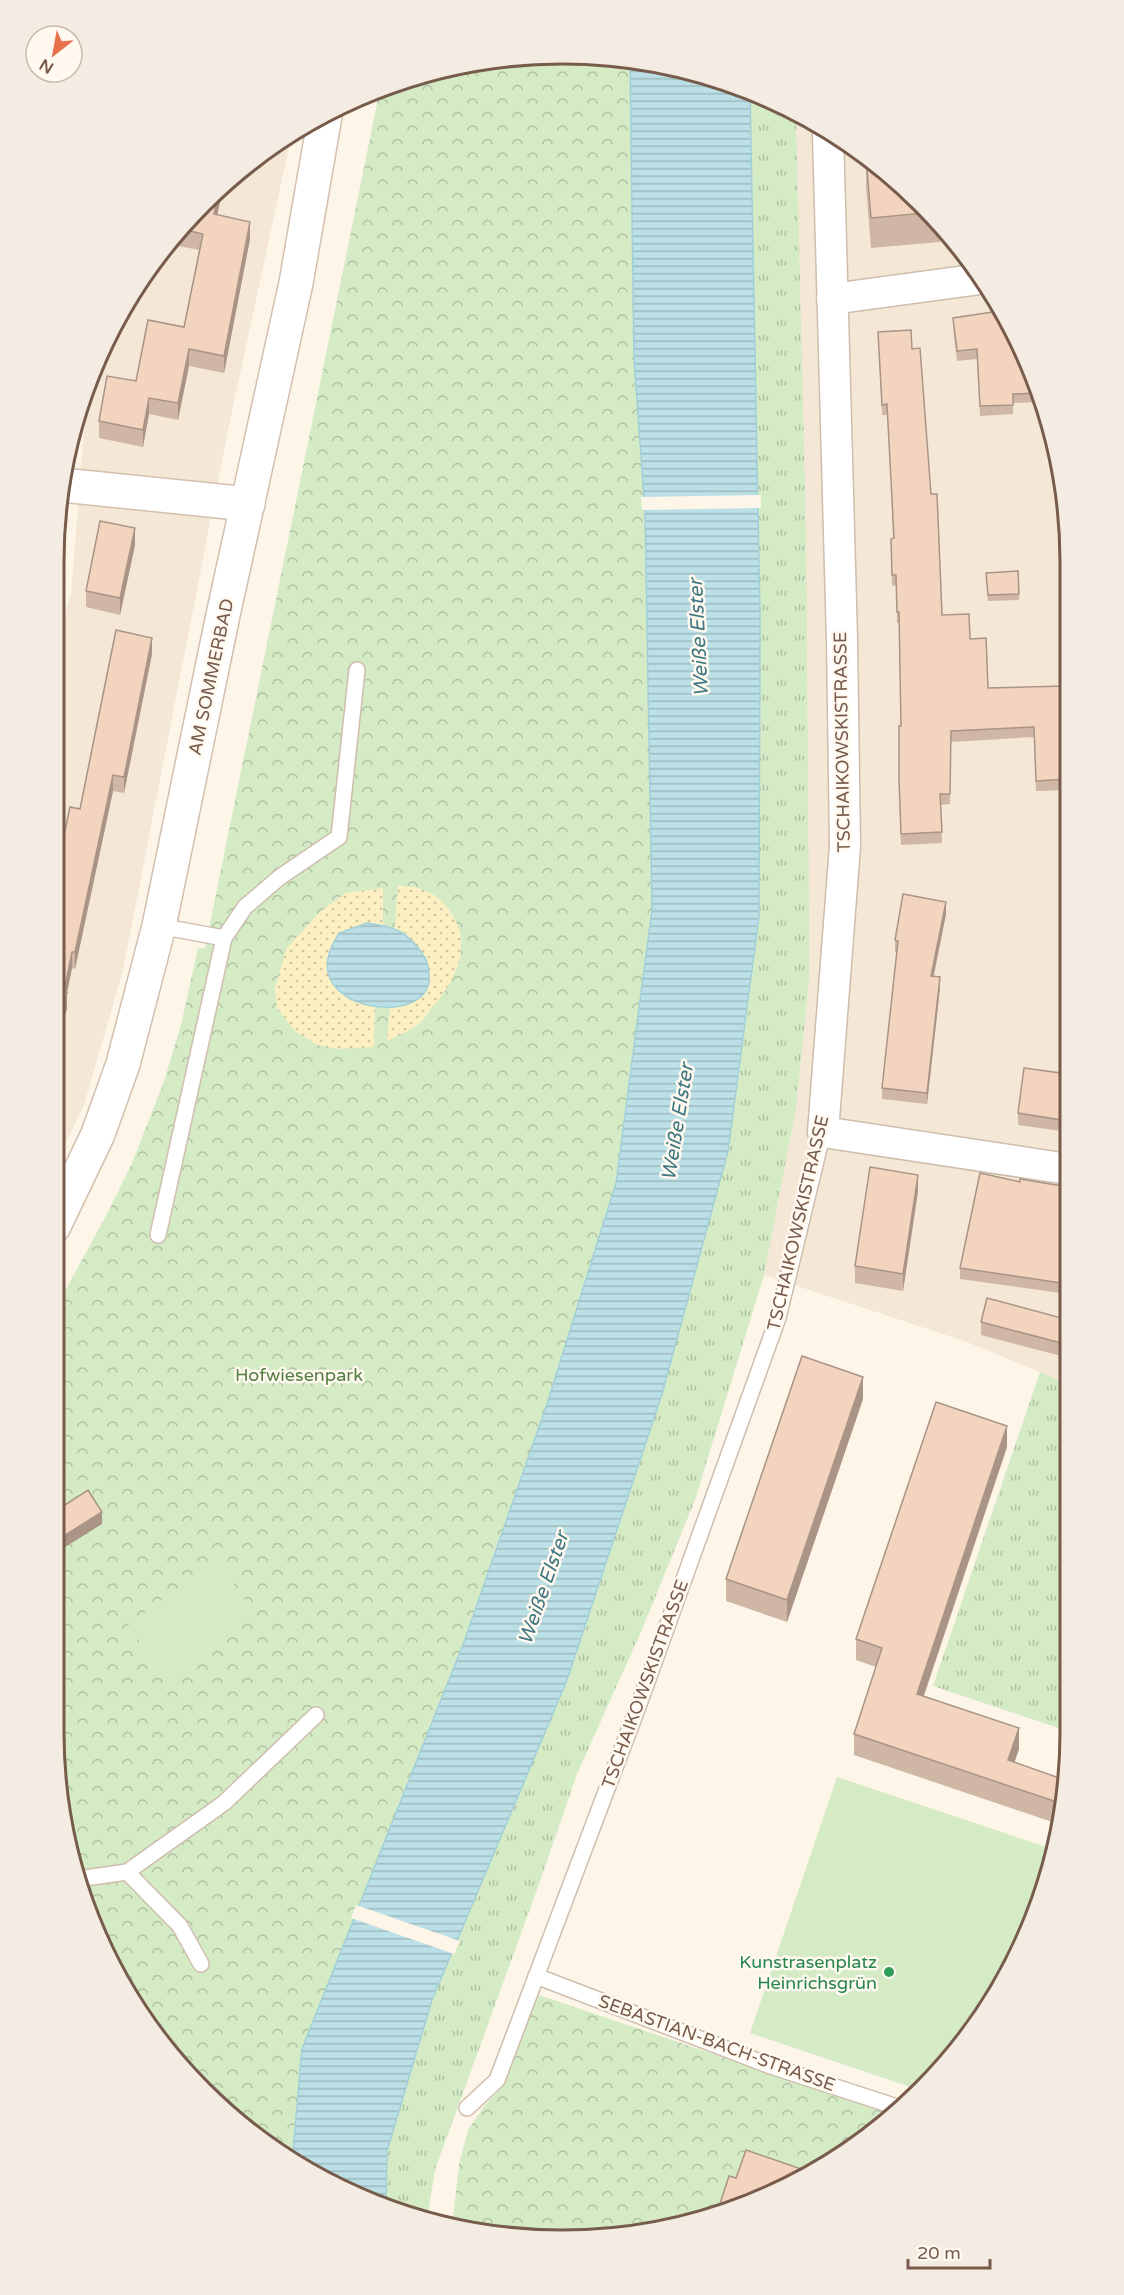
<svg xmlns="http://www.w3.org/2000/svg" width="1124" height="2295" viewBox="0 0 1124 2295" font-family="'Varela Round',sans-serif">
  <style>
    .residential { fill: #f4e7d6 }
    .grass { fill: url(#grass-tufts) }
    .forest { fill: url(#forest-crowns) }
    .sand { fill: url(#sand-dots) }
    .pitch { fill: #d4ebc6 }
    .water { fill: url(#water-rules); stroke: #a2d0d9; stroke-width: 1.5 }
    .pier { fill: #fdf5e8 }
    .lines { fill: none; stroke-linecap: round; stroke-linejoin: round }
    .service-casing { stroke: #cfbdad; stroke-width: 18 }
    .minor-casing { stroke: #cfbdad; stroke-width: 33 }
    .secondary-casing { stroke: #d4bfad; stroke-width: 36 }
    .service { stroke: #fff; stroke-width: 15 }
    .minor { stroke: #fff; stroke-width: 30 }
    .secondary { stroke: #fff; stroke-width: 33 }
    .wall { fill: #d0b6a4 }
    .shaded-wall { fill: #a99486 }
    .building { fill: #f2d4bf; stroke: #a99486; stroke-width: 1.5 }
    .leisure-dot { fill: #2e9e5b; stroke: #fff9ef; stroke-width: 2 }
    .labels { text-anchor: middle; stroke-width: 5; stroke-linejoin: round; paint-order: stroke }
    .street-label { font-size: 18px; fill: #775b4b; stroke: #fff9ef }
    .park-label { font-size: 18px; fill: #547d42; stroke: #fff9ef }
    .leisure-label { font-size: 18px; fill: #27864d; stroke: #fff9ef; text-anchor: end }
    .water-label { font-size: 20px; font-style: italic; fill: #417883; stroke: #fff9ef }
    .rim { fill: none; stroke: #775b4b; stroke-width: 3 }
  </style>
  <defs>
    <pattern id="grass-tufts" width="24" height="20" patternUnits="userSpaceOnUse" patternTransform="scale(1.5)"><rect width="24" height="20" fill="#d4ebc6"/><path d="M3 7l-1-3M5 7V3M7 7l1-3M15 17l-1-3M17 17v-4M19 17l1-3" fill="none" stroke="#b1c1a3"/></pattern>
    <pattern id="forest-crowns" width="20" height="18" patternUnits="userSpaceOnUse" patternTransform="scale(1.5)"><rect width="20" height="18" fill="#d4ebc6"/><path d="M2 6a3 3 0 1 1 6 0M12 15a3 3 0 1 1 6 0" fill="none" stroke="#b1c1a3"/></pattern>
    <pattern id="sand-dots" width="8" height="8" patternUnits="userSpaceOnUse" patternTransform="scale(1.5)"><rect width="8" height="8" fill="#fcf0c3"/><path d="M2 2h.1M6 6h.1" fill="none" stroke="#d1c5a0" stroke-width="1.8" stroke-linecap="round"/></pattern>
    <pattern id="water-rules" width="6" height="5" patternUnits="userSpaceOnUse" patternTransform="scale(1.5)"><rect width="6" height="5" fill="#bce0e7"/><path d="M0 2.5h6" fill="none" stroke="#9eb9bd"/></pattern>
  </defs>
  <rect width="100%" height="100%" fill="#fdf5e8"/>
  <g class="residential">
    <polygon points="796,116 871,159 965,252 1031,367 1066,495 1069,1384 967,1342 764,1275 796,1109 809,981 809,913"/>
    <polygon points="292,133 228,430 123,970 84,1105 54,1166 54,653 71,594 88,382 93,367 140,279 203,203 280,139"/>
  </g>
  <g class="grass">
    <polygon points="750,91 796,116 806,531 809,913 809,981 796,1109 764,1275 695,1500 641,1632 577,1774 538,1887 435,2170 427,2220 386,2208 387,2151 432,2000 567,1680 662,1394 728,1151 759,917 760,616"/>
    <polygon points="58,518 67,520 59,593 54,612 54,562"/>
    <polygon points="1040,1372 1069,1384 1070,1732 933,1686"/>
  </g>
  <g class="forest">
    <polygon points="562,54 630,61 634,358 645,512 652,910 616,1183 547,1404 464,1642 302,2049 292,2162 280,2156 159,2043 81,1897 54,1733 54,1311 106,1216 132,1163 164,1081 181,1025 198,948 205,948 380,89 463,64"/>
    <polygon points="533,1993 891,2114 787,2188 629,2237 463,2231 452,2228 459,2164 468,2130 485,2105 500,2089"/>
  </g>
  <g class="sand">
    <path d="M 398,886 C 419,886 433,891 446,906 C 476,941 457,979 431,1009 C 427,1015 422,1022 416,1026 C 407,1032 397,1036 387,1041 L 390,1007 L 406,1004 L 407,934 L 395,928 Z"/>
    <polygon points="383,888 383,925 367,923 339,933 366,1006 375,1007 374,1047 339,1049 317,1045 295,1031 277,1008 275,988 287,948 321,911 346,893"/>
  </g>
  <g class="pitch">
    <polygon points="216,1560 256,1615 168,1680 128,1625"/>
    <polygon points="837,1777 1055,1850 1031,1928 984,2016 922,2091 750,2033"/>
  </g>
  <g class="water">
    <polygon points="630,61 661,64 750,91 760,616 759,917 728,1151 662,1394 567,1680 432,2000 387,2151 386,2208 367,2202 292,2162 302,2049 464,1642 547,1404 616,1183 652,910 645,512 634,358"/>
    <path d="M 367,923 C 395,927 408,931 424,956 C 428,962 428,967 429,974 C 434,1026 318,1014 328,959 C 329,950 334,942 339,933 Z"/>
  </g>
  <g class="pier">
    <polygon points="761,495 761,508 642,510 641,497"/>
    <polygon points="356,1905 460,1941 454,1954 351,1918"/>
  </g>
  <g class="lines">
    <g class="service-casing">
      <g id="service">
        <polyline points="159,926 224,938"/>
        <polyline points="158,1235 224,938 245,907 280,877 339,837 357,670"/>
        <polyline points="127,1872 180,1926 201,1964"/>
        <polyline points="78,1879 127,1872 224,1803 316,1715"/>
        <polyline points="536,1976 768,2065 900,2108"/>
        <polyline points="467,2108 497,2080 639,1704 778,1318 823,1132"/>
      </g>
    </g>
    <g class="minor-casing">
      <g id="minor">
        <polyline points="828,134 842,640 845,846 823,1132 1068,1169"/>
        <polyline points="832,299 980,279"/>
      </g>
    </g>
    <g class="secondary-casing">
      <g id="secondary">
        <polyline points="62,485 248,504"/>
        <polyline points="54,1226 98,1134 123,1064 159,926 223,615 296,283 325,116"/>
      </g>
    </g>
    <use href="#service" class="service"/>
    <use href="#minor" class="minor"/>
    <use href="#secondary" class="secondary"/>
  </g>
  <g class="wall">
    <polygon points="866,156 871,159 940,228 940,242 871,248 866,186"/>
    <polygon points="223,187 217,215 250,239 224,373 189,366 178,420 149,414 143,447 99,438 99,421 184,327 199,250 169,244 203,203"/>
    <polygon points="953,318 1031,367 1041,402 1013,403 1013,414 980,416 977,359 957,361 953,327"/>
    <polygon points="878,332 912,349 931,494 942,615 970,639 988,688 1066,686 1067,790 1036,791 1034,737 951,742 950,804 941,805 942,843 901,845 899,789 899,726 901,726 899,623 897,623 896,585 892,586 891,539 893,538 891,468 887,415 882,415"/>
    <polygon points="135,545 120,615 86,607 86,591"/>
    <polygon points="1018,571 1019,600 988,601 986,578"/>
    <polygon points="152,654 124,793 113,791 75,969 72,968 67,993 67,1009 54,1046 80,809"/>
    <polygon points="946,914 934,976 940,988 927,1104 882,1099 882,1088 897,952 895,952 895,940"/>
    <polygon points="1068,1074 1068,1132 1018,1125 1018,1113"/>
    <polygon points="1020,1182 1068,1187 1068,1294 960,1279 960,1268"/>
    <polygon points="918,1191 903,1291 855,1283 855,1266"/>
    <polygon points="1069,1320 1069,1358 981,1335 981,1322"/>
    <polygon points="863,1399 787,1622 726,1601 726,1579"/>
    <polygon points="1007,1447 924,1696 1019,1749 1014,1762 1065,1780 1061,1825 854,1755 854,1734 876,1667 856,1660 856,1639"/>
  </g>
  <g class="shaded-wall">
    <polygon points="223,187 214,231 214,214 219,190"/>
    <polygon points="250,222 250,239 224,373 224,356"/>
    <polygon points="189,349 189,366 178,420 178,403"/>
    <polygon points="149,398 149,414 143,447 143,430"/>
    <polygon points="135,528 135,545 120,615 120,598"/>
    <polygon points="152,638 152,654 124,793 124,777"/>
    <polygon points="113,775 113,791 75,969 75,952"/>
    <polygon points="946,902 946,914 931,987 931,976"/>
    <polygon points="72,952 72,968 67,993 67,1009 54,1046 54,1029 64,992"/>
    <polygon points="940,977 940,988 927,1104 927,1093"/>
    <polygon points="918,1175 918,1191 903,1291 903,1274"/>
    <polygon points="863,1377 863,1399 787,1622 787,1600"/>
    <polygon points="1007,1426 1007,1447 917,1715 917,1694"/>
    <polygon points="102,1512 102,1524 54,1554 54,1542"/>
    <polygon points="1019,1728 1019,1749 1008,1782 1008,1760"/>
  </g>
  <g class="building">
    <polygon points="866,156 871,159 926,213 871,218"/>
    <polygon points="219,190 214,214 250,222 224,356 189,349 178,403 149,398 143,430 99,421 107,376 136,381 148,320 184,327 203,234 181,229 203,203"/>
    <polygon points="999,311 1031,367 1038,393 1013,394 1013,405 980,406 977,349 957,351 953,318"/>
    <polygon points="911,330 912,349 920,348 931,494 937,494 942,615 969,614 970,639 986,638 988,688 1066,686 1067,779 1036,781 1034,727 951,731 950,794 940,794 942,832 901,834 899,779 899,726 901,726 899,612 897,612 896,575 892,575 891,539 894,538 887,404 882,405 878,332"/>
    <polygon points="100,521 135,528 120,598 86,591"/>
    <polygon points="1018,571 1019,594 988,595 986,573"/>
    <polygon points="116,630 152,638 124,777 113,775 75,952 72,952 64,992 67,993 54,1030 54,882 70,807 80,809"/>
    <polygon points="903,894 946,902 931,976 940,977 927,1093 882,1088 898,941 895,940"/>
    <polygon points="1024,1068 1068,1074 1068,1121 1018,1113"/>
    <polygon points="870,1167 918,1175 903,1274 855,1266"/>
    <polygon points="980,1173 1020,1182 1020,1179 1068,1187 1068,1284 960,1268"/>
    <polygon points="987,1298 1069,1320 1069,1345 981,1322"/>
    <polygon points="802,1356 863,1377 787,1600 726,1579"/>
    <polygon points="936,1402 1007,1426 917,1694 1019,1728 1008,1760 1065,1780 1063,1804 854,1734 882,1648 856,1639"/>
    <polygon points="88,1490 102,1512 54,1542 54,1512"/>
    <polygon points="746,2150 810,2172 787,2188 718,2210 729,2176 736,2178"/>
  </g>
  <circle class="leisure-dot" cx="889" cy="1972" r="6"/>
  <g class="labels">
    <g class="street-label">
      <text transform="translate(211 677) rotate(-78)" y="6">AM SOMMERBAD</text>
      <text transform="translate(842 742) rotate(-91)" y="6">TSCHAIKOWSKISTRASSE</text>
      <text transform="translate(798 1223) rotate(-77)" y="6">TSCHAIKOWSKISTRASSE</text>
      <text transform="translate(645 1684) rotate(-70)" y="6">TSCHAIKOWSKISTRASSE</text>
      <text transform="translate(717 2043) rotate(20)" y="6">SEBASTIAN-BACH-STRASSE</text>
    </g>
    <g class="park-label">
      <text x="299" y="1381">Hofwiesenpark</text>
    </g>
    <g class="leisure-label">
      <text x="877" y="1968">Kunstrasenplatz<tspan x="877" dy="21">Heinrichsgrün</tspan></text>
    </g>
    <g class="water-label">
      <text transform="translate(698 638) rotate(-93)" y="7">Weiße Elster</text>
      <text transform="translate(677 1122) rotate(-81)" y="7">Weiße Elster</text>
      <text transform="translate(543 1588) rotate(-71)" y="7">Weiße Elster</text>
    </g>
  </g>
  <path d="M0 0H1124V2295H0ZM562 64H562A498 498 0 0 1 1060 562V1732A498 498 0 0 1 562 2230H562A498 498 0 0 1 64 1732V562A498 498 0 0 1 562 64Z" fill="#f4ece2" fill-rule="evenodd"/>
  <path class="rim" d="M562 64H562A498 498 0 0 1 1060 562V1732A498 498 0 0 1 562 2230H562A498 498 0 0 1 64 1732V562A498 498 0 0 1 562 64Z"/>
  <g transform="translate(54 54) rotate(211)"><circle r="28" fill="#fff9ef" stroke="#c9baad" stroke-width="1.5"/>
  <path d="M0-4.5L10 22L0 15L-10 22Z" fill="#e7704d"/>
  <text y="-9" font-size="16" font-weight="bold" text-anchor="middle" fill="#775b4b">N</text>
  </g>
  <path d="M908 2259v9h82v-9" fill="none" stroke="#775b4b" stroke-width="3"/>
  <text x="917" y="2259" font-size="18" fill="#775b4b" stroke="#fff9ef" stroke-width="4.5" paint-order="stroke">20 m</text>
</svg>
